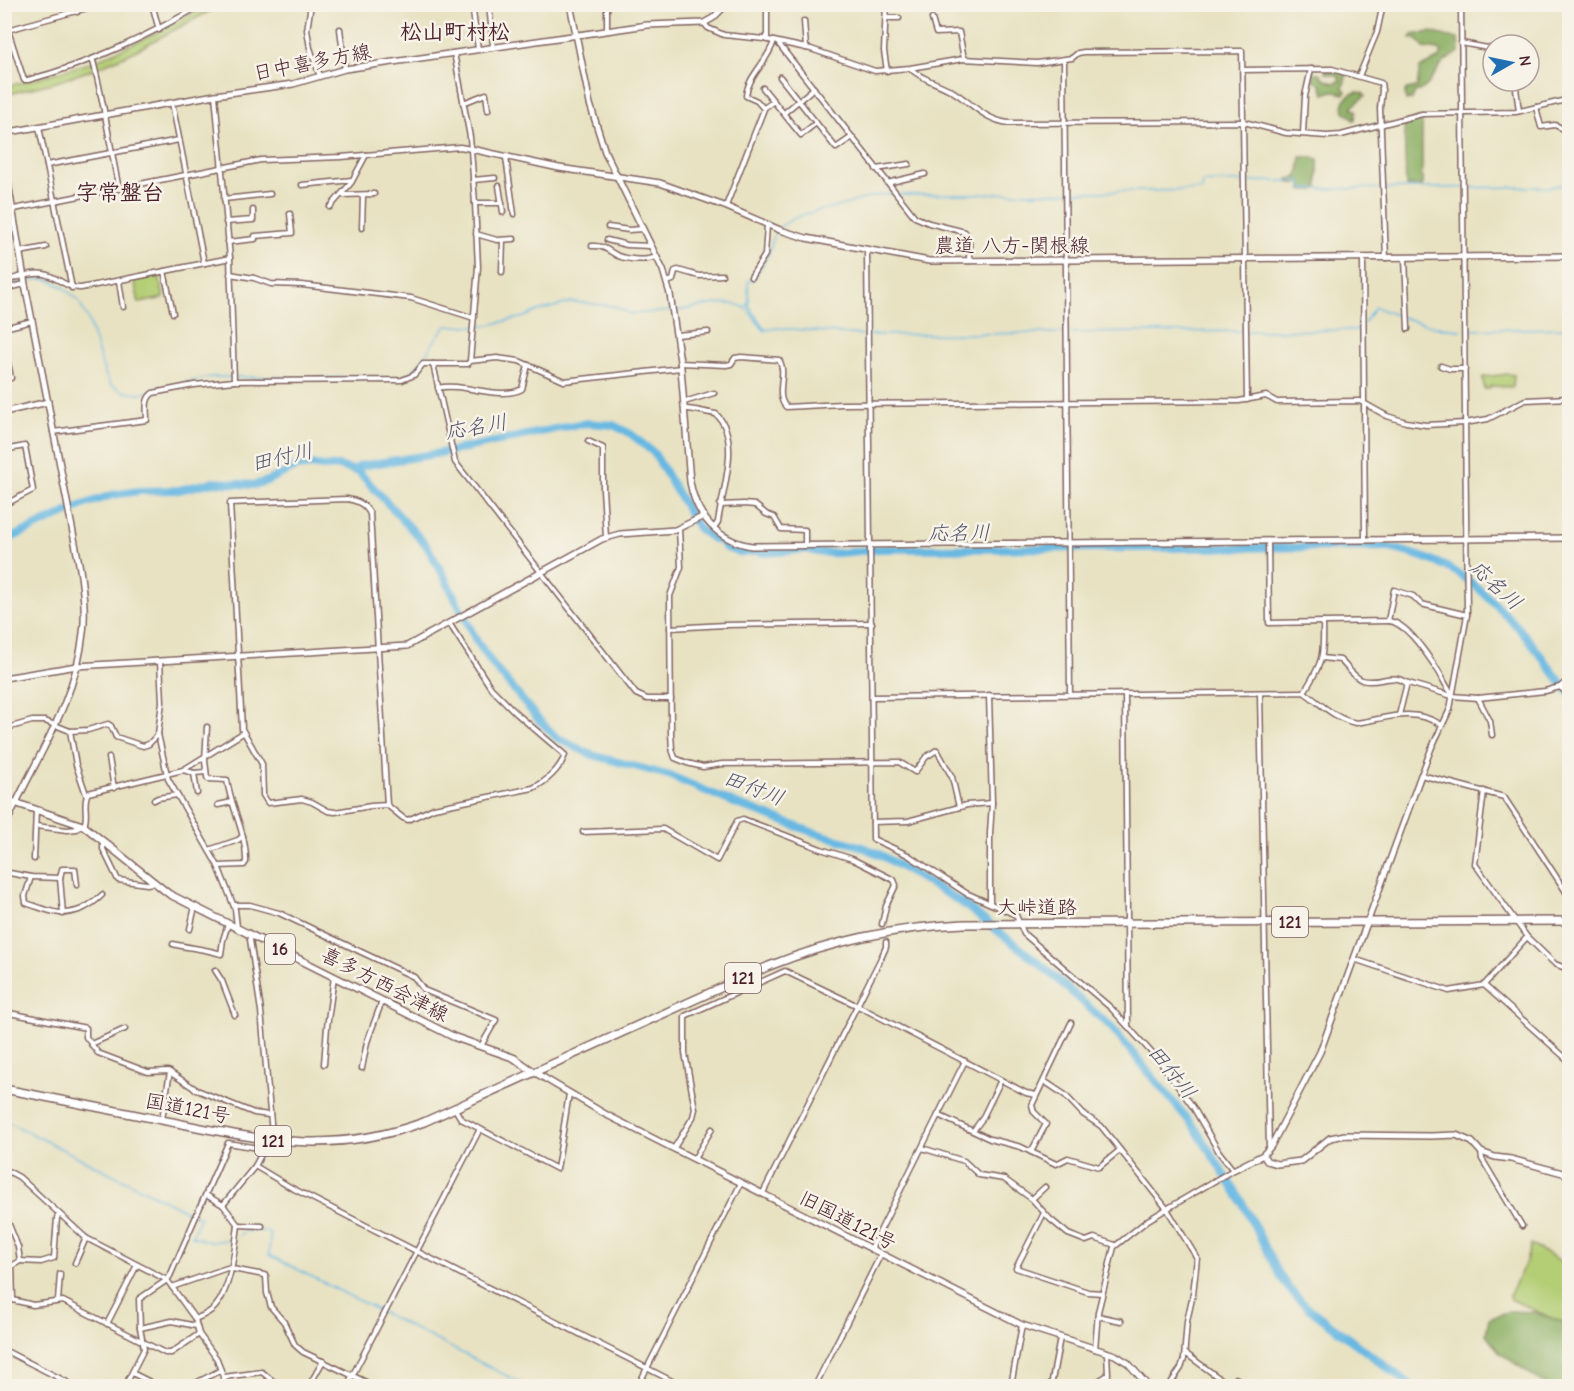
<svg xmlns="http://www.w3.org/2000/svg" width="1574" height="1391" viewBox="0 0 1574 1391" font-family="'Comic Neue','Klee One',sans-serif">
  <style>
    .green { fill: #b3ce74; stroke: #7e7650; stroke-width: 1.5 }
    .forest { fill: #8eb166; stroke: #6c6848; stroke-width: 1.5 }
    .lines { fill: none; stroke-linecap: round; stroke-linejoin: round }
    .stream { stroke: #67b8e2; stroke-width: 1.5 }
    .river { stroke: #67b8e2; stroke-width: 8 }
    .street-casing { stroke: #816360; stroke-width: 7 }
    .secondary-casing { stroke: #816360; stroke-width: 8 }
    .primary-casing { stroke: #816360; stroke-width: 9 }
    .highway-casing { stroke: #816360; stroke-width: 10 }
    .street { stroke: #fff; stroke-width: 4 }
    .secondary { stroke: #fff; stroke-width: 5 }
    .primary { stroke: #fff; stroke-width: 6 }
    .highway { stroke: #fff; stroke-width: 7 }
    .labels { text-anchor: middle; stroke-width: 5; stroke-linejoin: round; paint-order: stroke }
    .shield { fill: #f7f3e8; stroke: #7e5f64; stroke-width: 1.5 }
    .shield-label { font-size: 18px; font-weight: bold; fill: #4a1f2b }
    .street-label { font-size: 20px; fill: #4a1f2b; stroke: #f7f3e8 }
    .water-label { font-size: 21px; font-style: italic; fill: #54556b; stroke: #f7f3e8 }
    .quarter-label { font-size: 22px; font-weight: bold; fill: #4a1f2b; stroke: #f7f3e8 }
  </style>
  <rect width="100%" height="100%" fill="#f7f3e8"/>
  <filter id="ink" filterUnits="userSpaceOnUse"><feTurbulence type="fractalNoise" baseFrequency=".0167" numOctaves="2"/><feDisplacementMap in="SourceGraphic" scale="12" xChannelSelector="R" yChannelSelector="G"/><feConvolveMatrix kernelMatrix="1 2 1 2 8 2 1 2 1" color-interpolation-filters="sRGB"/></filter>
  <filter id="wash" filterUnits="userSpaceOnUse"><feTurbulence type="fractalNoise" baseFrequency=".008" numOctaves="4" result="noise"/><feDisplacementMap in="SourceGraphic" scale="24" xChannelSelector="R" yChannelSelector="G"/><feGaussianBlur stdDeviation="1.35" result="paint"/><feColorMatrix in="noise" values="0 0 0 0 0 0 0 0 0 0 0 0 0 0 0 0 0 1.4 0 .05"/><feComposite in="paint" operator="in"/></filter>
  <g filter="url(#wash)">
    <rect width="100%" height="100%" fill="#e8e2c2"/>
    <g class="green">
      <polygon points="207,5 221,5 129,54 94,69 56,82 5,95 5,87 90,63 156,33"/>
      <polygon points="159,275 164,298 139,303 134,280"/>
      <polygon points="1508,374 1514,375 1513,387 1491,386 1490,389 1484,389 1483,377"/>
      <polygon points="1531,1245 1569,1265 1569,1321 1560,1322 1510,1299 1509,1296 1525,1264"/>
    </g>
    <g class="forest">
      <path d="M 1430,32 L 1458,39 L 1459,52 C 1454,56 1447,59 1442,64 C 1432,75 1431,88 1415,92 L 1412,100 L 1406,100 L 1405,91 L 1407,89 L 1417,87 L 1420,68 L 1438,59 L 1442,53 L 1439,50 L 1424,48 L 1418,40 L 1411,38 L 1412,35 Z"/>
      <polygon points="1330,69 1347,74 1343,87 1346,92 1344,94 1332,91 1324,94 1321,84 1312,80 1315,73 1320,73 1324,79 1334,83 1340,81 1338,75 1325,73 1326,70"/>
      <path d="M 1358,92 L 1363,93 L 1365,96 L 1352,107 L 1353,110 L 1356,110 L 1355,120 L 1353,120 L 1351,116 L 1345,113 C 1340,102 1347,94 1358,92 Z"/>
      <polygon points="1422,118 1422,186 1406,186 1404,122"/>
      <polygon points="1301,157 1313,157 1318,159 1318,187 1315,190 1302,190 1301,183 1289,183 1288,179 1298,177"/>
      <polygon points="1509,1311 1534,1312 1569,1324 1569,1386 1548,1386 1500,1353 1486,1334 1489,1318"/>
    </g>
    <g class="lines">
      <g class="stream">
        <path d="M 779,228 C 797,213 818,211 840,206 C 868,199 875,192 905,195 L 1202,190 L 1203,182 L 1301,181 L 1303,189 L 1549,187 L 1562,185 L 1570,187"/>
        <path d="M 28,280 L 47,279 L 52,281 L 64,288 L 78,300 L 88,319 L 105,374 L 111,385 L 125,392 L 139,394 L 210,377 L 398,378 C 423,373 429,340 447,326 L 484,326 L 524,317 L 538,311 L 573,302 L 614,306 L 631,314 L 671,311"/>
        <polyline points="4,286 23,281"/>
        <path d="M 675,311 C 694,309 730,297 745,308 C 753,314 757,323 764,330"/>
        <path d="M 1364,323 L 1375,307 C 1402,318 1433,329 1462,330"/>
        <polyline points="765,330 778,328 863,335 1357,330 1361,326"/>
        <polyline points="1467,330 1570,328"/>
        <path d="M 764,331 L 765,329 L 747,304 L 749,304 L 748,281 L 753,280 C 758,271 767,260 770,250 C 772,242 772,238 776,231"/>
        <polyline points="4,1120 200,1218 192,1236 210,1242 235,1239"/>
        <polyline points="239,1236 244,1231 267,1231 270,1235 269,1255 527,1386"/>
      </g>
      <g class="river">
        <path d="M 355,470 L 360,466 L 447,452 L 569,426 L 588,423 L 613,425 L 631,434 L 654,453 L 698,528 L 713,539 L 720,541 L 726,548 L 742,553 L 756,551 L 765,553 L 808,549 C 827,558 860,550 881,549 L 1386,547 C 1411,553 1437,560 1459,574 C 1483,589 1522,630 1538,652 C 1549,666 1558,680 1570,693"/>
        <polyline points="4,541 83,505 112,495 139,491 179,490 213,482 254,485 267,481 296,467 311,465 323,467 339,466 359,472 426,545 444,576 476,640 493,665 539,720 557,738 592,755 671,776 734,803 809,831 860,846 881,855 962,903 1040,964 1110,1026 1195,1128 1242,1202 1279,1274 1289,1289 1307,1307 1412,1386"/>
      </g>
    </g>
  </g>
  <g filter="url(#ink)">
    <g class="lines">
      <g class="street-casing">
        <g id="street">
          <polyline points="75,4 77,12"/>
          <polyline points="152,4 159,30"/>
          <polyline points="311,4 307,30 310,48 320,76"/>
          <polyline points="472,4 478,49"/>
          <polyline points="489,4 493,46"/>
          <polyline points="607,4 607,31"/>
          <polyline points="886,4 884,51 887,71"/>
          <polyline points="1461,4 1467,615 1450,709 1432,747 1421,775 1504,797 1570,898"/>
          <path d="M 4,18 L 24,80 L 28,80 C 92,63 146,37 203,4"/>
          <polyline points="886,18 899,18"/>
          <polyline points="932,19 936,33 959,32 964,59"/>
          <polyline points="804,21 806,48"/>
          <polyline points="704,23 708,28 724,35 764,39 811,49 875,71 910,68 963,59 1037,63 1072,58 1078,53 1084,52 1242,51 1247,400"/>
          <polyline points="340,29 345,69"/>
          <polyline points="4,31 102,4"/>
          <polyline points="767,40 767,10"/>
          <path d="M 778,43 L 915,217 L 929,223 L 965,232 C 971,240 969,252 969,261"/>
          <polyline points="1461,43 1493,49"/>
          <polyline points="454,53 470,137 475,203 478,267 470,361"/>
          <polyline points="1064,60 1070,694"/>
          <path d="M 93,61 C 104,102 110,146 119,189"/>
          <path d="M 911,69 C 924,81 937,82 952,91 C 972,103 983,119 1008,123 L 1244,122 L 1286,133 L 1327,136 L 1341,135 L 1422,114 L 1516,112 L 1570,99"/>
          <polyline points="1243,70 1332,69 1381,83 1382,90 1380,108 1386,258"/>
          <polyline points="1359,76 1377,32 1383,4"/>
          <polyline points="780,77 836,148 852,137"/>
          <polyline points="1515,81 1519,111"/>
          <polyline points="763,88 801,135 816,123"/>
          <polyline points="215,95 230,258 234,381"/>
          <polyline points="172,103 204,263"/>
          <polyline points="463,103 486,94 488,110"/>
          <polyline points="1536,107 1541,127 1555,125 1570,132"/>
          <polyline points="764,108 774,101"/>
          <polyline points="784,113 814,88"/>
          <polyline points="39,127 72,288"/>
          <polyline points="1303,133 1305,96 1311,69"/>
          <polyline points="506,158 514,214"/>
          <polyline points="47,165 179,140"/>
          <polyline points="876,169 909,164"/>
          <polyline points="473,180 495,178"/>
          <polyline points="887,183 925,174"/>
          <polyline points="302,185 352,180"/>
          <polyline points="499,186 503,212"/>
          <polyline points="343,195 374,194"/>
          <polyline points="224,199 270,194"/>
          <polyline points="475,203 502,203"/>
          <path d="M 726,206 L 764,109 L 757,101 L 746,96 C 748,75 768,62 774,41"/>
          <polyline points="330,207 351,183 366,155"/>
          <polyline points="4,211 261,160 341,157 460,147 471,149"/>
          <polyline points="226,222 253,220 253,210"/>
          <polyline points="608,227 629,230 642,229"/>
          <polyline points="362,228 363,195"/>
          <polyline points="476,234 497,240 514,239"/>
          <polyline points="607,240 627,245 650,246"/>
          <polyline points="228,242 255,239 255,236 292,233 290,214"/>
          <path d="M 592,246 C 604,245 608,251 618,256 C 629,260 646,261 656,257"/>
          <polyline points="867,250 873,839 908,855 966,893 1016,915 1024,934 1111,1008 1161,1063 1193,1107 1219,1152 1233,1170 1148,1220 1114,1247 1098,1312 1095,1349"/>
          <polyline points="20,252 46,247"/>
          <path d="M 1363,258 C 1363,352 1365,445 1365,539"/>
          <polyline points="1405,258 1408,329"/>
          <polyline points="164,271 173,313"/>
          <polyline points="502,272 503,240"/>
          <polyline points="230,274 254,278 271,284 302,285 411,298 474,318"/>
          <polyline points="751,277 765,255 767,225"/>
          <path d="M 4,281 C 17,278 31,272 44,274 C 58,277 67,289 81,288 L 230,258"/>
          <polyline points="119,281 123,307"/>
          <polyline points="667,282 673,280 675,271 678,270 699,276 722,275"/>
          <polyline points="4,289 25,284"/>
          <polyline points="4,328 32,321"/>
          <polyline points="677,335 708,332"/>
          <polyline points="4,342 11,378 4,379"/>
          <path d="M 680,363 L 726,365 L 731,364 L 735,358 L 741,357 L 779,360 C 788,373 774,394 786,407 L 842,404 L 1239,401 L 1266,396 L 1277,402 L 1360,401 L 1387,416 L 1406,422 L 1426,425 L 1465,423 L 1488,419 L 1525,400 L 1570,398"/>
          <polyline points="433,364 455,462 636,694 647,699 671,699"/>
          <polyline points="1441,366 1450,369 1465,369"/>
          <path d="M 438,388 C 463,382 500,401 522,389 L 528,365"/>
          <polyline points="684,402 714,393"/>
          <path d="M 685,409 C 692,408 707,413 716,414 C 742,439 722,491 718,522 L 714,528"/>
          <path d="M 53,432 L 147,420 C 147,410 144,399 153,393 L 194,385 L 234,381 L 402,380 L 414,375 L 423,364 L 468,364 L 470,361 L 497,358 L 519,361 L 564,381 L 681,368"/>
          <polyline points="588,441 603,448 603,489 606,537"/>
          <polyline points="4,450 25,446 33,490 4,505"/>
          <polyline points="4,489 7,503"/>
          <polyline points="720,505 744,504 755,505 766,514 774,517 781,529 805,530 805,545"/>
          <polyline points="679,529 681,567 670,596 671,733 672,749 675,758 687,763 703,767 722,764 899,762 915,772 926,757 937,750 952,777 959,807"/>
          <polyline points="1268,541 1269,623 1388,621 1394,590 1413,596 1421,604 1467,615"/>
          <path d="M 1388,621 C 1407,622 1427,655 1437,669 C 1443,677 1445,687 1452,693"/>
          <polyline points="670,628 725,625 872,623"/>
          <path d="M 1322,658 L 1340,660 C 1347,666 1353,677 1362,680 C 1377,685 1391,673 1405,682 L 1452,696 L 1478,698 L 1545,691 L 1560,687 L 1570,678"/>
          <polyline points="160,661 162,702 158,734 168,779 218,866 235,909 237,927"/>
          <polyline points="1560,687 1570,696"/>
          <path d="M 1304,692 C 1323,662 1324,657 1323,622"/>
          <polyline points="1125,694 1128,1026"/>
          <polyline points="1260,694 1269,1149"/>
          <polyline points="989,695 992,803 990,833 990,903"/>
          <path d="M 872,697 L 1304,692 C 1321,704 1335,719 1356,723 C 1389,718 1411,707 1442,725"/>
          <polyline points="1478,698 1490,721 1492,735"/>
          <polyline points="1399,715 1407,683"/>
          <path d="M 207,727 L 205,761 L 207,777 L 208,779 L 227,780 C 231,808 247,834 246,862 L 244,865 L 218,866"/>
          <polyline points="4,729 32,721 45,721 70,731 88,730 108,724 111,726 116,737 143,746 149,744 158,734"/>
          <polyline points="70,731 76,765 86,794"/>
          <polyline points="109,758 114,788"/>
          <polyline points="183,770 194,773 206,772"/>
          <polyline points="194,773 197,793"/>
          <polyline points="1484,791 1475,864 1527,937 1555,964 1570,970"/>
          <polyline points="154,800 158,798 177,795"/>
          <polyline points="218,805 232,802"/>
          <path d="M 387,805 L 370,514 C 365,504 358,501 347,499 L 230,503 L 242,729 L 262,764 L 263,795 L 268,803 L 302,799 L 312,802 L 328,811 L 335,812 L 371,806 L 387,805 L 403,818 L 408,820 L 434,808 L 533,788 C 546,782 560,769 565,755 L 517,714 L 491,688 L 449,623"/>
          <polyline points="873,822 908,821 967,805 992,803"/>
          <polyline points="36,826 67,830 77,829 79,825"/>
          <path d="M 84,826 C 89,815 82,803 88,793 L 183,770 L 243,733"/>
          <polyline points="583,832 663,829 717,860 737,821 743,819 821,849 852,859 894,880 896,885 886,906 882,924"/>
          <polyline points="103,841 103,849 118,880 147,884 153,883"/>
          <polyline points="209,850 238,840 243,836"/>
          <polyline points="34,859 36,810"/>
          <polyline points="4,872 31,877 60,878"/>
          <path d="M 31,877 L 25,896 L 26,903 C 48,910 59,918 82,909 C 90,905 96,901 102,895"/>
          <polyline points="234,905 250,905 279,913 414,977 424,990 496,1020 481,1046"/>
          <polyline points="63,914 60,878 62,869 75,869 77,885"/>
          <polyline points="190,929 195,906"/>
          <path d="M 173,944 C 189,948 205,949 221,954 L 223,940 L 228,924"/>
          <polyline points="1354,959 1449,991 1484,985 1527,937"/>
          <polyline points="215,970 222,981 235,1015"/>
          <polyline points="1484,985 1570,1062"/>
          <polyline points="4,1012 86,1028 86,1037 98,1053 148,1072 168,1071 197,1090 254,1113 269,1115"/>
          <polyline points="91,1044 125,1029"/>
          <polyline points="324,1064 327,1027 334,977"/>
          <polyline points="362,1068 367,1042 382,1001"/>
          <polyline points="1044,1081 1065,1095 1083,1114 1101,1126 1167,1209 1197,1258 1193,1294 1187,1321 1184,1359 1181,1368 1169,1386"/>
          <polyline points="455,1109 461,1119 557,1169 569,1094"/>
          <polyline points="938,1115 990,1139 1021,1147 1056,1164 1068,1158 1099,1167 1120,1150"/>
          <polyline points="162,1119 170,1072"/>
          <polyline points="973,1131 982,1119 1001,1080"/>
          <polyline points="674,1148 693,1117 695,1109 685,1053 685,1016 785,971 858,1006 1026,1093 1036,1095"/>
          <polyline points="922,1148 964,1161 979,1175 1004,1179 1032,1199 1050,1219 1068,1234 1086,1241 1094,1238 1115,1245"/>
          <polyline points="1031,1152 1046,1124 1034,1112 1032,1105 1071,1023"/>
          <polyline points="1481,1152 1482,1159 1522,1226"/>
          <polyline points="694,1159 712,1129"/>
          <polyline points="255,1166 290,1187 682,1386"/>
          <polyline points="4,1169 19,1177 86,1238 167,1280 195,1319 199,1334 217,1359 226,1386"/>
          <polyline points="763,1193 882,956 886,947 886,942"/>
          <polyline points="1032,1199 1045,1187"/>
          <polyline points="223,1205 255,1166 272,1134 261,1011 249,933"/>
          <polyline points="4,1212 18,1247 20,1261 12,1266 4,1267"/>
          <polyline points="1044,1213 1016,1268 1088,1292 1102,1293"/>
          <polyline points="238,1225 262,1226"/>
          <polyline points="871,1249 965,1061"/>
          <polyline points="20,1261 41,1262 54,1258 57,1218 59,1214"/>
          <polyline points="75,1263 86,1238"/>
          <polyline points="12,1266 13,1300"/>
          <polyline points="172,1287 227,1268 264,1275 266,1276 267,1293 271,1307 284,1322 295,1345 303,1352 374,1386"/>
          <polyline points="4,1300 13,1300 33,1305 63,1301 165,1353 171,1353 199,1334"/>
          <polyline points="58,1301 60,1274"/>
          <polyline points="1098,1316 1121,1321"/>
          <path d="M 195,1319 C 202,1316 210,1313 215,1307 C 231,1289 235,1248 238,1225 L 223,1205 L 206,1195"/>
          <polyline points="107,1324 137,1265"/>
          <polyline points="140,1328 172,1321 196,1326"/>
          <polyline points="4,1350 75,1386"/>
          <polyline points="1185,1353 1230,1386 1235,1378 1251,1386"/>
          <polyline points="132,1373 154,1384 165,1386"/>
          <polyline points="224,1377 262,1372 279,1386"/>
          <polyline points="125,1386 144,1349 140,1328 139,1299 167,1280 170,1276 228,1143 265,1149"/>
          <polyline points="190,1386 221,1370"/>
          <polyline points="309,1386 323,1361"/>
          <polyline points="347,1386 480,1129"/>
          <polyline points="638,1386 741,1183"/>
          <polyline points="815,1386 881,1254"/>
          <polyline points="1011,1386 1022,1325"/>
          <polyline points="1051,1386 1060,1338"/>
          <polyline points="1099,1386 1100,1380 1108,1375 1107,1352"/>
        </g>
      </g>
      <g class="secondary-casing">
        <g id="secondary">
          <path d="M 570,4 L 590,104 L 605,152 L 663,270 L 670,294 L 681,368 L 690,482 C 696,516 718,541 752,546 L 1570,538"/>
          <polyline points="4,133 215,95 293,84 345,69 647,25 704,23 713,18 727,4"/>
          <polyline points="471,149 559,168 660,183 727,207 780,230 806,238 929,261 1570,256"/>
          <path d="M 4,159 L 25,284 L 80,569 C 83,590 86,612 83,633 C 76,704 31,765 4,829"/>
          <polyline points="4,412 48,402"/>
          <polyline points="4,678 77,666 407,646 602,539 620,534 675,530 704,516"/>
          <polyline points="534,1072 605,1114 1022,1325 1115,1355 1128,1363 1148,1386"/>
          <polyline points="1263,1155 1267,1161 1277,1164 1301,1161 1330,1138 1345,1135 1431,1136 1456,1135 1472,1142 1481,1152 1495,1157 1511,1159 1570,1175"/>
          <polyline points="1233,1170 1263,1155 1271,1146 1320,1052 1421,775"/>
        </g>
      </g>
      <g class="primary-casing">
        <polyline id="primary" points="4,799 84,826 169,894 454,1037 514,1058 534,1072"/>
      </g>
      <g class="highway-casing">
        <path id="highway" d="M 4,1089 C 57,1099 110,1110 162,1120 C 257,1139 329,1157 424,1122 L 769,966 C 832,941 896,927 964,924 L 1570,921"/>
      </g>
      <use href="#street" class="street"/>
      <use href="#secondary" class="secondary"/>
      <use href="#primary" class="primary"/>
      <use href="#highway" class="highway"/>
    </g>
  </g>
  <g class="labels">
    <g class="shield">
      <rect x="1272" y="907" width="36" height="30" rx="4.5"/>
      <rect x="265" y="934" width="30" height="30" rx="4.5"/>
      <rect x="725" y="963" width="36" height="30" rx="4.5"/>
      <rect x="255" y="1126" width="36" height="30" rx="4.5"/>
    </g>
    <g class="shield-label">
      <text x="1290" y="928">121</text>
      <text x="280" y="955">16</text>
      <text x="743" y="984">121</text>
      <text x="273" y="1147">121</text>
    </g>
    <g class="street-label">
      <text transform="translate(312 62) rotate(-11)" y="7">日中喜多方線</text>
      <text x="1012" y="252">農道 八方-関根線</text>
      <text x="1037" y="914">大峠道路</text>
      <text transform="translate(385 984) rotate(27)" y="7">喜多方西会津線</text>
      <text transform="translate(188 1108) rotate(11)" y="7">国道121号</text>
      <text transform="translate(848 1220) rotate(27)" y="7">旧国道121号</text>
    </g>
    <g class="water-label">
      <text transform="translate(476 427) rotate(-10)" y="7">応名川</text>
      <text transform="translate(282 457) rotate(-13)" y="7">田付川</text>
      <text transform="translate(959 533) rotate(-1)" y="7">応名川</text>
      <text transform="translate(1496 585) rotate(42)" y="7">応名川</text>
      <text transform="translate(754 788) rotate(21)" y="7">田付川</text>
      <text transform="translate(1172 1072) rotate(51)" y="7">田付川</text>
    </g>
    <g class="quarter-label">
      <text x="455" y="39">松山町村松</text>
      <text x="120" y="200">字常盤台</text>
    </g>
  </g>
  <rect width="1574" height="1391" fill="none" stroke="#f7f3e8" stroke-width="24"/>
  <g transform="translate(1511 63) rotate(81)"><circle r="28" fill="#f7f3e8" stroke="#b29e9c" stroke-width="1.5"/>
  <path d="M0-4.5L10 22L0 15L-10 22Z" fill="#1f6fb2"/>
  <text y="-9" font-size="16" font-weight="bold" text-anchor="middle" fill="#4a1f2b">N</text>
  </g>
</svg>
